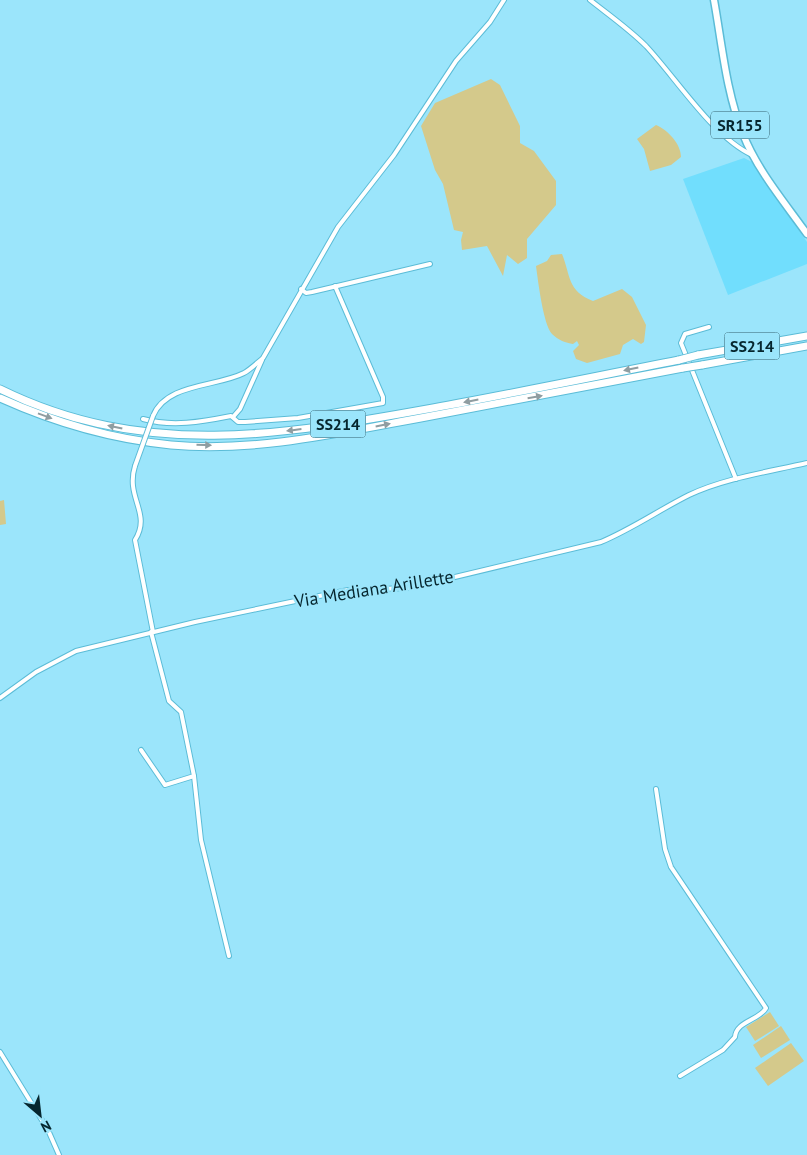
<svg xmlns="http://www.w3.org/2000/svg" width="807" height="1155" viewBox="0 0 807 1155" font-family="'PT Sans',sans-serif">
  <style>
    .built { fill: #71defd }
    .green { fill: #d4c98b }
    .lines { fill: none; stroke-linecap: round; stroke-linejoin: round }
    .minor-casing { stroke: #5bbcd7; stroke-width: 6 }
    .primary-casing { stroke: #5bbcd7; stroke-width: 9 }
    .trunk-casing { stroke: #5bbcd7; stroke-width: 9 }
    .minor { stroke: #fff; stroke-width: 4 }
    .primary { stroke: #fff; stroke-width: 6 }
    .trunk { stroke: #fff; stroke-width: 7 }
    .minor-bridge-casing { stroke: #5bbcd7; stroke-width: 6; stroke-linecap: butt }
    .trunk-bridge-casing { stroke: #5bbcd7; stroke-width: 9; stroke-linecap: butt }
    .minor-bridge { stroke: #fff; stroke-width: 4 }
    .trunk-bridge { stroke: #fff; stroke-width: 7 }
    .oneway { fill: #8f9da1 }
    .labels { text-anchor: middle; stroke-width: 5; stroke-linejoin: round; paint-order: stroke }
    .shield { fill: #9be5fb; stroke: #335f6c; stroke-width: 1 }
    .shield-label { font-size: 16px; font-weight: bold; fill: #06262e }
    .street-label { font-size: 18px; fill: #06262e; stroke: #9be5fb }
  </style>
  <rect width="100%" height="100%" fill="#9be5fb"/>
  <polygon class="built" points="744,158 754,163 807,242 807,264 728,295 683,179"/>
  <g class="green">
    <polygon points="491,79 500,85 520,126 520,143 534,151 556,181 556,205 527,239 527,258 518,264 507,255 503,276 487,246 462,250 461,240 463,232 454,230 443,184 435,170 421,126 435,103"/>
    <path d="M 656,125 C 668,130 681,144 681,157 L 671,165 L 650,171 L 644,149 L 637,139 Z"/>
    <path d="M 562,254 C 571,276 567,291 593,301 L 622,289 L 632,297 L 646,325 L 644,342 L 641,344 L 633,339 L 623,345 L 620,354 L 587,363 L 576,359 L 573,351 L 579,345 L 577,341 L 573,344 C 566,343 558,340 552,334 C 543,324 538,280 536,266 L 547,261 L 551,255 Z"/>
    <polygon points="4,500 6,524 0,525 0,501"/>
    <polygon points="770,1012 779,1026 755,1041 746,1027"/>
    <polygon points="781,1026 790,1040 761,1058 753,1045"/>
    <polygon points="791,1043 804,1061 768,1086 755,1068"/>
  </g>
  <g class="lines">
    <g class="minor-casing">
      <g id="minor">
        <path d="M 590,0 C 609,15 629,29 646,46 C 676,78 713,137 752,155"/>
        <polyline points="301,289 306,293 312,292 430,264"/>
        <polyline points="709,327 685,334 681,343 736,479"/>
        <path d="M 153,416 C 166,383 217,387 244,373 C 251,369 257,363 263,358 L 338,227 L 394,155 L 456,61 L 490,22 L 504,0"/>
        <polyline points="233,417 240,409 262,360"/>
        <path d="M 143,419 C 172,427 201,422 231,416 L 238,422 L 245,422 L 298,418 L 383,403 L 383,397 L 335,286"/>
        <path d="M 135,466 C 125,498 152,513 135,540 L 153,632"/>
        <path d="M 0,698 L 36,672 L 76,651 L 195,622 L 348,590 L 409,588 L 601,542 C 632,529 659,510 689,495 C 725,478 768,472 807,463"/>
        <polyline points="141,750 165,785 194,776 181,712 169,701 151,632"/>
        <polyline points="194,776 201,840 229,956"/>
        <path d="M 656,789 L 665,849 L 671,867 L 766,1008 C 760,1020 736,1021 735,1037 L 723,1050 L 680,1076"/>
        <polyline points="0,1052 48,1130 59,1155"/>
      </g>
    </g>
    <g class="primary-casing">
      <path id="primary" d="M 714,0 C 722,44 726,92 743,134 C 757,170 785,203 807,234"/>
    </g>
    <g class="trunk-casing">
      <g id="trunk">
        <polyline points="698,355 807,336"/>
        <polyline points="702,365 807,346"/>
        <path d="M 0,389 C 144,460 283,435 433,408 C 515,393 597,376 679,360"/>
        <path d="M 0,398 C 53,422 112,439 171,445 C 255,453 344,432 426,417 C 512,400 597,385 683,368"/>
      </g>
    </g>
    <use href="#minor" class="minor"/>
    <use href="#primary" class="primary"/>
    <use href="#trunk" class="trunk"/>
    <g class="minor-bridge-casing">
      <polyline id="minor-bridge" points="135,466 153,416"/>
    </g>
    <g class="trunk-bridge-casing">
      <g id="trunk-bridge">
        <polyline points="679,360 698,355"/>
        <polyline points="683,368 702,365"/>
      </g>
    </g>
    <use href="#minor-bridge" class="minor-bridge"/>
    <use href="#trunk-bridge" class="trunk-bridge"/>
  </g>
  <defs><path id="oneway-solid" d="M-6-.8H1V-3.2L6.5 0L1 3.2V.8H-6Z" transform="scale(1.25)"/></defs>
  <g class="oneway">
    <use href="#oneway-solid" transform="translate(631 369) rotate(168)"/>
    <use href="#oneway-solid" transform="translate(535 397) rotate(-10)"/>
    <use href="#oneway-solid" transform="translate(471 401) rotate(169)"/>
    <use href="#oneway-solid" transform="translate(45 416) rotate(20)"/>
    <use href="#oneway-solid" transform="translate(383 425) rotate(-11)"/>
    <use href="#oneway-solid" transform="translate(115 427) rotate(-168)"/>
    <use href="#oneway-solid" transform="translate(294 430) rotate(173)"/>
    <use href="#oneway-solid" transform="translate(204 445) rotate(1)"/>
  </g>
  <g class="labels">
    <g class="shield">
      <rect x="711" y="111.5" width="58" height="27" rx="4"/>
      <rect x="724.5" y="332.5" width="55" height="27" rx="4"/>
      <rect x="310.5" y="410.5" width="55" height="27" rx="4"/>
    </g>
    <g class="shield-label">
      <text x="740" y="131">SR155</text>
      <text x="752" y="352">SS214</text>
      <text x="338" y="430">SS214</text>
    </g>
    <g class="street-label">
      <text transform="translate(374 589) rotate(-9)" y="6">Via Mediana Arillette</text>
    </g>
  </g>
  <g transform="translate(40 1115) rotate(152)" stroke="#9be5fb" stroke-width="4" paint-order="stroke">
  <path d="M0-4L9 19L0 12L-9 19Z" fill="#06262e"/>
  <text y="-8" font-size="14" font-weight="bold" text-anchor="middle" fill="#06262e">N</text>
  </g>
</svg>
